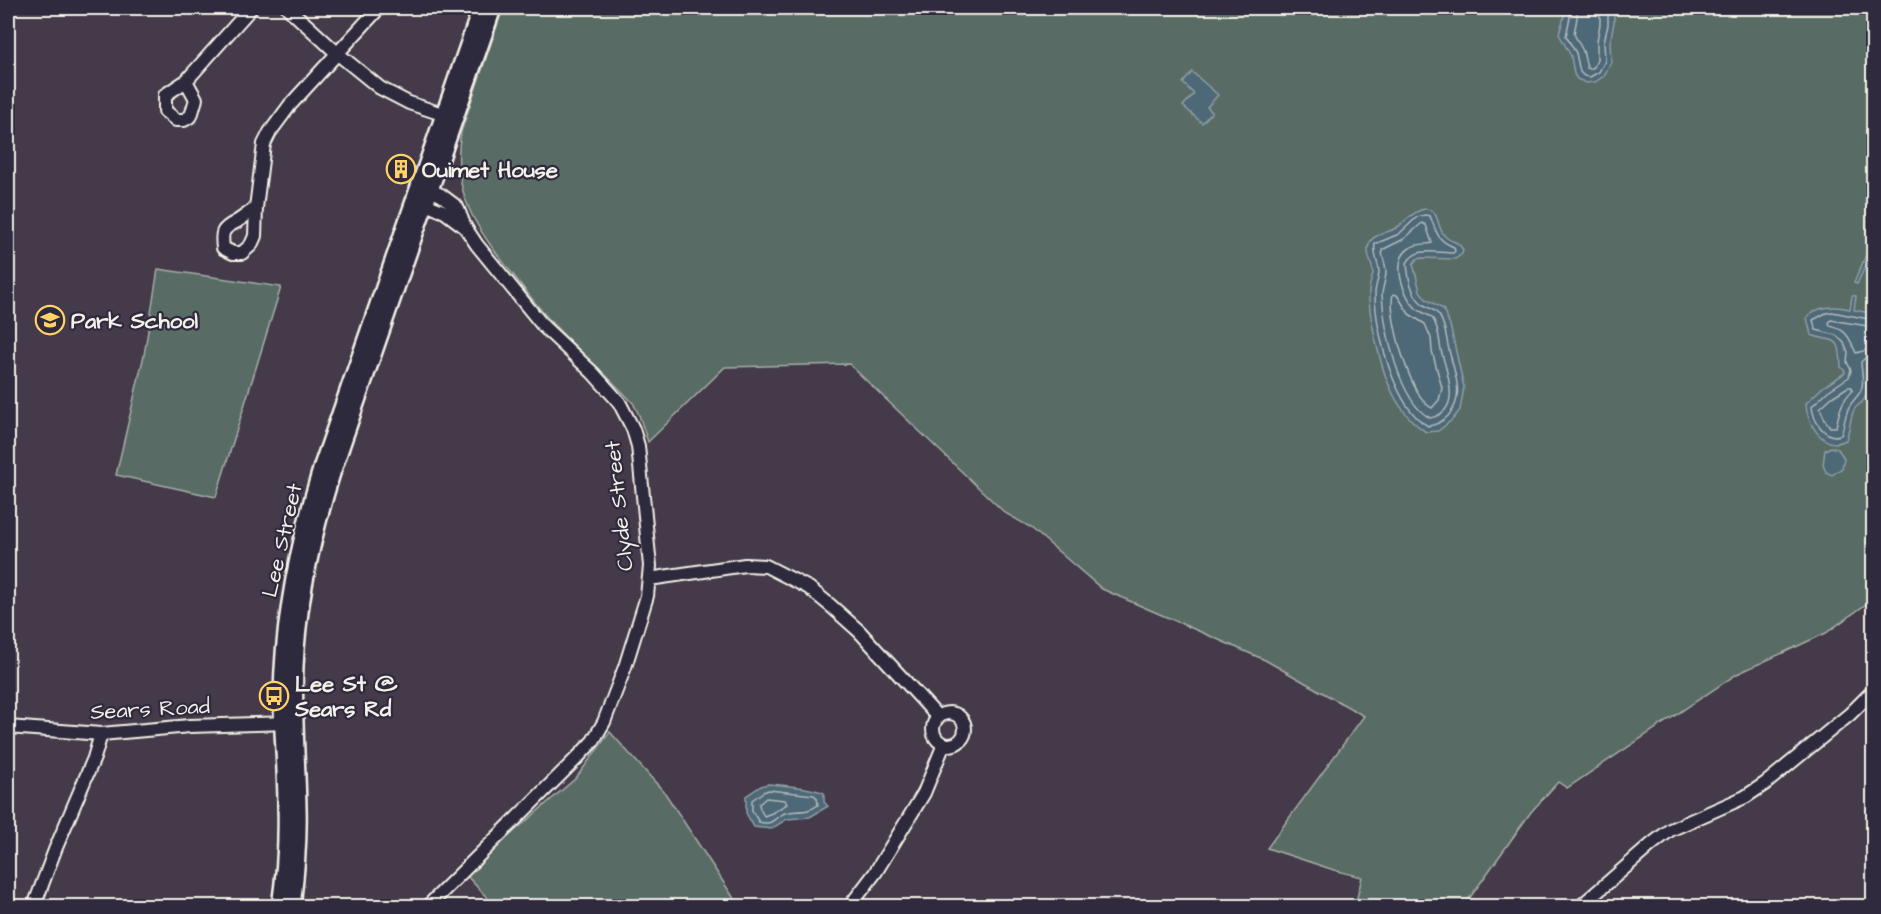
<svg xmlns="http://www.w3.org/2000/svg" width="1881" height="914" viewBox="0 0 1881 914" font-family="'Architects Daughter',sans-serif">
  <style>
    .green { fill: #596c65; stroke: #a6aea6; stroke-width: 1.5 }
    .water { fill: #4e6777; stroke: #909ea4; stroke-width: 1.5 }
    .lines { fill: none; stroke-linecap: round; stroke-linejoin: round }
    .shore { stroke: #b2babb; stroke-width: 1.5 }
    .minor-casing { stroke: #f4f1e8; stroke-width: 16 }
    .major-casing { stroke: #f4f1e8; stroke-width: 20 }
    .minor { stroke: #2f2a3d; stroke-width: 12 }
    .major { stroke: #2f2a3d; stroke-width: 15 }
    .labels { text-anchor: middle; stroke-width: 4.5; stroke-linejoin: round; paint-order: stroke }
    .poi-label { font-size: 22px; font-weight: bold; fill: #f4f1e8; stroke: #2f2a3d; text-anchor: start }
    .street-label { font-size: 22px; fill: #f4f1e8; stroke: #2f2a3d }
  </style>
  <rect width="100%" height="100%" fill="#443a49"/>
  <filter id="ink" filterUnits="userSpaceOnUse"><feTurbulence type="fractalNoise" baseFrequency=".0167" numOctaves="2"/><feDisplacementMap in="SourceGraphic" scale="12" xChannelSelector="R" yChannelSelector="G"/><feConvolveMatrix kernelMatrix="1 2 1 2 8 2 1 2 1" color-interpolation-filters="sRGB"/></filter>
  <g filter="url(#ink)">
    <g class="green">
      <path d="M 503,8 L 1873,8 L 1873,599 L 1826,633 L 1737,674 L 1567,788 L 1558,782 L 1531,812 L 1464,906 L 1355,906 L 1362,877 L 1337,871 L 1267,848 L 1364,716 L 1265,660 L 1102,589 L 1030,527 L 1005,513 L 849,364 L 725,367 L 648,442 L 639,415 L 633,403 C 608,376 580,352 555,326 C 539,309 525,290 511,272 C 476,229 450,191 461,132 Z"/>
      <polygon points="158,269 281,287 216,497 116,475 144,355"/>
      <polygon points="610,732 665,793 739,906 495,906 465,874 576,778"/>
    </g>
    <g class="water">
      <polygon points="1564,8 1614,8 1614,22 1610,42 1611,62 1604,76 1595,82 1586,83 1577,79 1574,74 1571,56 1559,34 1564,17"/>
      <polygon points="1192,72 1218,95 1207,107 1212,112 1202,123 1183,106 1194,94 1183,83"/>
      <path d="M 1424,209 C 1442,209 1435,230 1447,238 C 1455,244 1456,239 1463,250 L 1462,254 L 1455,259 L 1422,258 L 1417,259 L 1413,264 L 1420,291 L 1426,299 L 1443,309 L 1450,325 L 1464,387 L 1460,410 L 1453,419 L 1438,431 L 1426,432 C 1391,409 1381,367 1373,328 C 1371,316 1368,303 1369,291 C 1369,285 1372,280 1373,273 C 1373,263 1364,253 1370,242 C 1373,235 1387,233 1394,229 C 1406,223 1409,213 1424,209 Z"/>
      <polygon points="1873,209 1873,236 1869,258 1857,284 1854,283 1866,255"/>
      <path d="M 1852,296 L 1856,296 L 1854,310 L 1870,313 L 1873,317 L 1873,361 L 1867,365 C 1869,376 1871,392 1862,402 C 1858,406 1855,406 1853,412 C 1850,421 1849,431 1846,440 C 1823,452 1806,422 1806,403 L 1823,387 L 1845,373 L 1845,371 L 1841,367 C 1840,334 1837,344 1811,335 L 1807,318 C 1816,305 1836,306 1850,309 Z"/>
      <polygon points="1831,447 1838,449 1844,458 1842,468 1832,475 1826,472 1823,465 1825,450"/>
      <path d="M 768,784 C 782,785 813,788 824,793 L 824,802 L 828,806 L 810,817 L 787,819 L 771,829 L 754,827 L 746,813 L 746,796 L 761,786 Z"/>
    </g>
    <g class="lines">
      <g class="shore">
        <polyline points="1569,8 1570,17 1566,36 1576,53 1580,72 1584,76 1590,77 1599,72 1605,61 1604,42 1608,25 1608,8"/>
        <polyline points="1577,8 1577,18 1574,34 1583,51 1587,68 1590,69 1594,67 1597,60 1597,41 1600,24 1600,8"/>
        <path d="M 1425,215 L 1430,216 C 1437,232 1436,240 1454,247 L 1455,251 L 1453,253 C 1436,253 1416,246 1407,263 C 1408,277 1411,296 1424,305 C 1429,308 1435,310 1439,315 C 1446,326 1446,338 1449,350 C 1454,372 1466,397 1448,416 C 1442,422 1437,425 1428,426 C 1394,408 1375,330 1375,294 C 1375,286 1379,279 1379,271 C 1378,261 1373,255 1375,244 L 1399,234 L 1417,217 Z"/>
        <path d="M 1422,223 L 1426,225 L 1432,243 C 1425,245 1417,243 1410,248 C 1390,260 1403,297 1417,309 C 1422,313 1429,314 1433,319 C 1439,328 1439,340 1441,350 C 1446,371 1464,411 1430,418 C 1399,402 1384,328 1382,295 C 1382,288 1386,280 1386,272 C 1386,264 1382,258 1382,250 L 1404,239 Z"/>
        <path d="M 1393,294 L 1397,295 L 1409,314 L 1425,324 L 1431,338 L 1432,351 L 1442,388 L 1439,400 L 1432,408 C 1411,400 1387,314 1393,294 Z"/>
        <path d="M 1874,320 L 1832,312 L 1826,313 L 1813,320 L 1816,330 L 1836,335 L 1844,343 L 1848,353 L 1847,362 L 1851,370 L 1849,377 L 1828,391 L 1812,406 C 1813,421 1825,440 1841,435 C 1844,426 1845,415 1849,407 C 1853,399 1860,396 1862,387 C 1864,378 1861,371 1861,362 L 1866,357 L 1874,356"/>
        <path d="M 1874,327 L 1831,320 L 1829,323 L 1830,326 C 1847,329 1850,339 1856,353 L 1874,348"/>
        <path d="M 1848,387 L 1852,387 L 1852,391 C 1841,401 1839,413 1836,427 L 1830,427 L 1825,420 L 1820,408 L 1832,397 Z"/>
        <path d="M 769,790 L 814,795 L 817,798 L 818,805 C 808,813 797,810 785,813 C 774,817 774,826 759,822 L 752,811 L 752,800 L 763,792 Z"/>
        <polygon points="766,798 785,800 787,804 772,813 764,816 760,809 759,804"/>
      </g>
      <g class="minor-casing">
        <g id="minor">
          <polyline points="288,8 338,54 380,88 409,103 451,117"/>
          <polyline points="186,81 196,99 191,116 184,120 176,120 165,111 165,95 186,81 251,8"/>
          <polyline points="423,187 441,195 457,207 465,227 477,245 544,327 593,373 619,402 633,429 638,446 650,566 647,596 625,667 604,722 593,741 577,758 428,906"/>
          <polyline points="418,201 445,212 465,227"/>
          <path d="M 256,208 C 250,212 243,218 236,222 C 222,229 221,232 223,248 L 233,253 L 242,253 L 251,245 L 255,236 L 256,208 L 264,144 L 270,132 L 290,105 L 379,8"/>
          <polyline points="649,579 745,565 766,566 809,588 831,606 859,631 938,717"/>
          <circle cx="949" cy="729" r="16"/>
          <polyline points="8,727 101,734 190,726 290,723"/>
          <polyline points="34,906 55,850 94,758 101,734"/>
          <polyline points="850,906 875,873 924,793 944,744"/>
          <polyline points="1581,906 1652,844 1670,830 1745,797 1766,783 1850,714 1874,690"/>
        </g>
      </g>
      <g class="major-casing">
        <g id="major">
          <path d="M 280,906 C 285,873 287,839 286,806 C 286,769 282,732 282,696 C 283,617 299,541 322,466 L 481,8"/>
          <path d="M 292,906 C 296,874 299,840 298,807 C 297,759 293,713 295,666 C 298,599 313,533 333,470 L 493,8"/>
        </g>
      </g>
      <use href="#minor" class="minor"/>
      <use href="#major" class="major"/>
    </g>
  </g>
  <defs>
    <g id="building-ring" transform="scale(1.5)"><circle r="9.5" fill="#2f2a3d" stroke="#ffd166" stroke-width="1.5"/><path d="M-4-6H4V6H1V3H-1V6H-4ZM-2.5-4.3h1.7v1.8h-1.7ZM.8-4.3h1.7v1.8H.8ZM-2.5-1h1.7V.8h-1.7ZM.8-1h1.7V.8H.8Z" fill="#ffd166"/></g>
    <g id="school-ring" transform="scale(1.5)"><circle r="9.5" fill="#2f2a3d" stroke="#ffd166" stroke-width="1.5"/><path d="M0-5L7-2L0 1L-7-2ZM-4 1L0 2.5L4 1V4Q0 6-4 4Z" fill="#ffd166"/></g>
    <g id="bus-ring" transform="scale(1.5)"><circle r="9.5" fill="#2f2a3d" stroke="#ffd166" stroke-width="1.5"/><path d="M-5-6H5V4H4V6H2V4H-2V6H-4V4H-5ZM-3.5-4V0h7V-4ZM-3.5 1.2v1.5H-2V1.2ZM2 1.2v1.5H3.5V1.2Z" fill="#ffd166"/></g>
  </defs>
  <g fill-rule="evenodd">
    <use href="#building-ring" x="401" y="169"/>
    <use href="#school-ring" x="50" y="320"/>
    <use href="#bus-ring" x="274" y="696"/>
  </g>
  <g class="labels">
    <g class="poi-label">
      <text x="422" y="177">Ouimet House</text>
      <text x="71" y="328">Park School</text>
      <text x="295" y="691">Lee St @<tspan x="295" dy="25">Sears Rd</tspan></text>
    </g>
    <g class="street-label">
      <text transform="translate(618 506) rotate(-96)" y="8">Clyde Street</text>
      <text transform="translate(281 540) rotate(-77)" y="8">Lee Street</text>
      <text transform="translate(150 708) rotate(-3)" y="8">Sears Road</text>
    </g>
  </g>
  <rect width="1881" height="914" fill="none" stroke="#2f2a3d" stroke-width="30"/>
  <rect x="15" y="15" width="1851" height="884" fill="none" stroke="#f4f1e8" stroke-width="2" filter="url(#ink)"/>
</svg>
